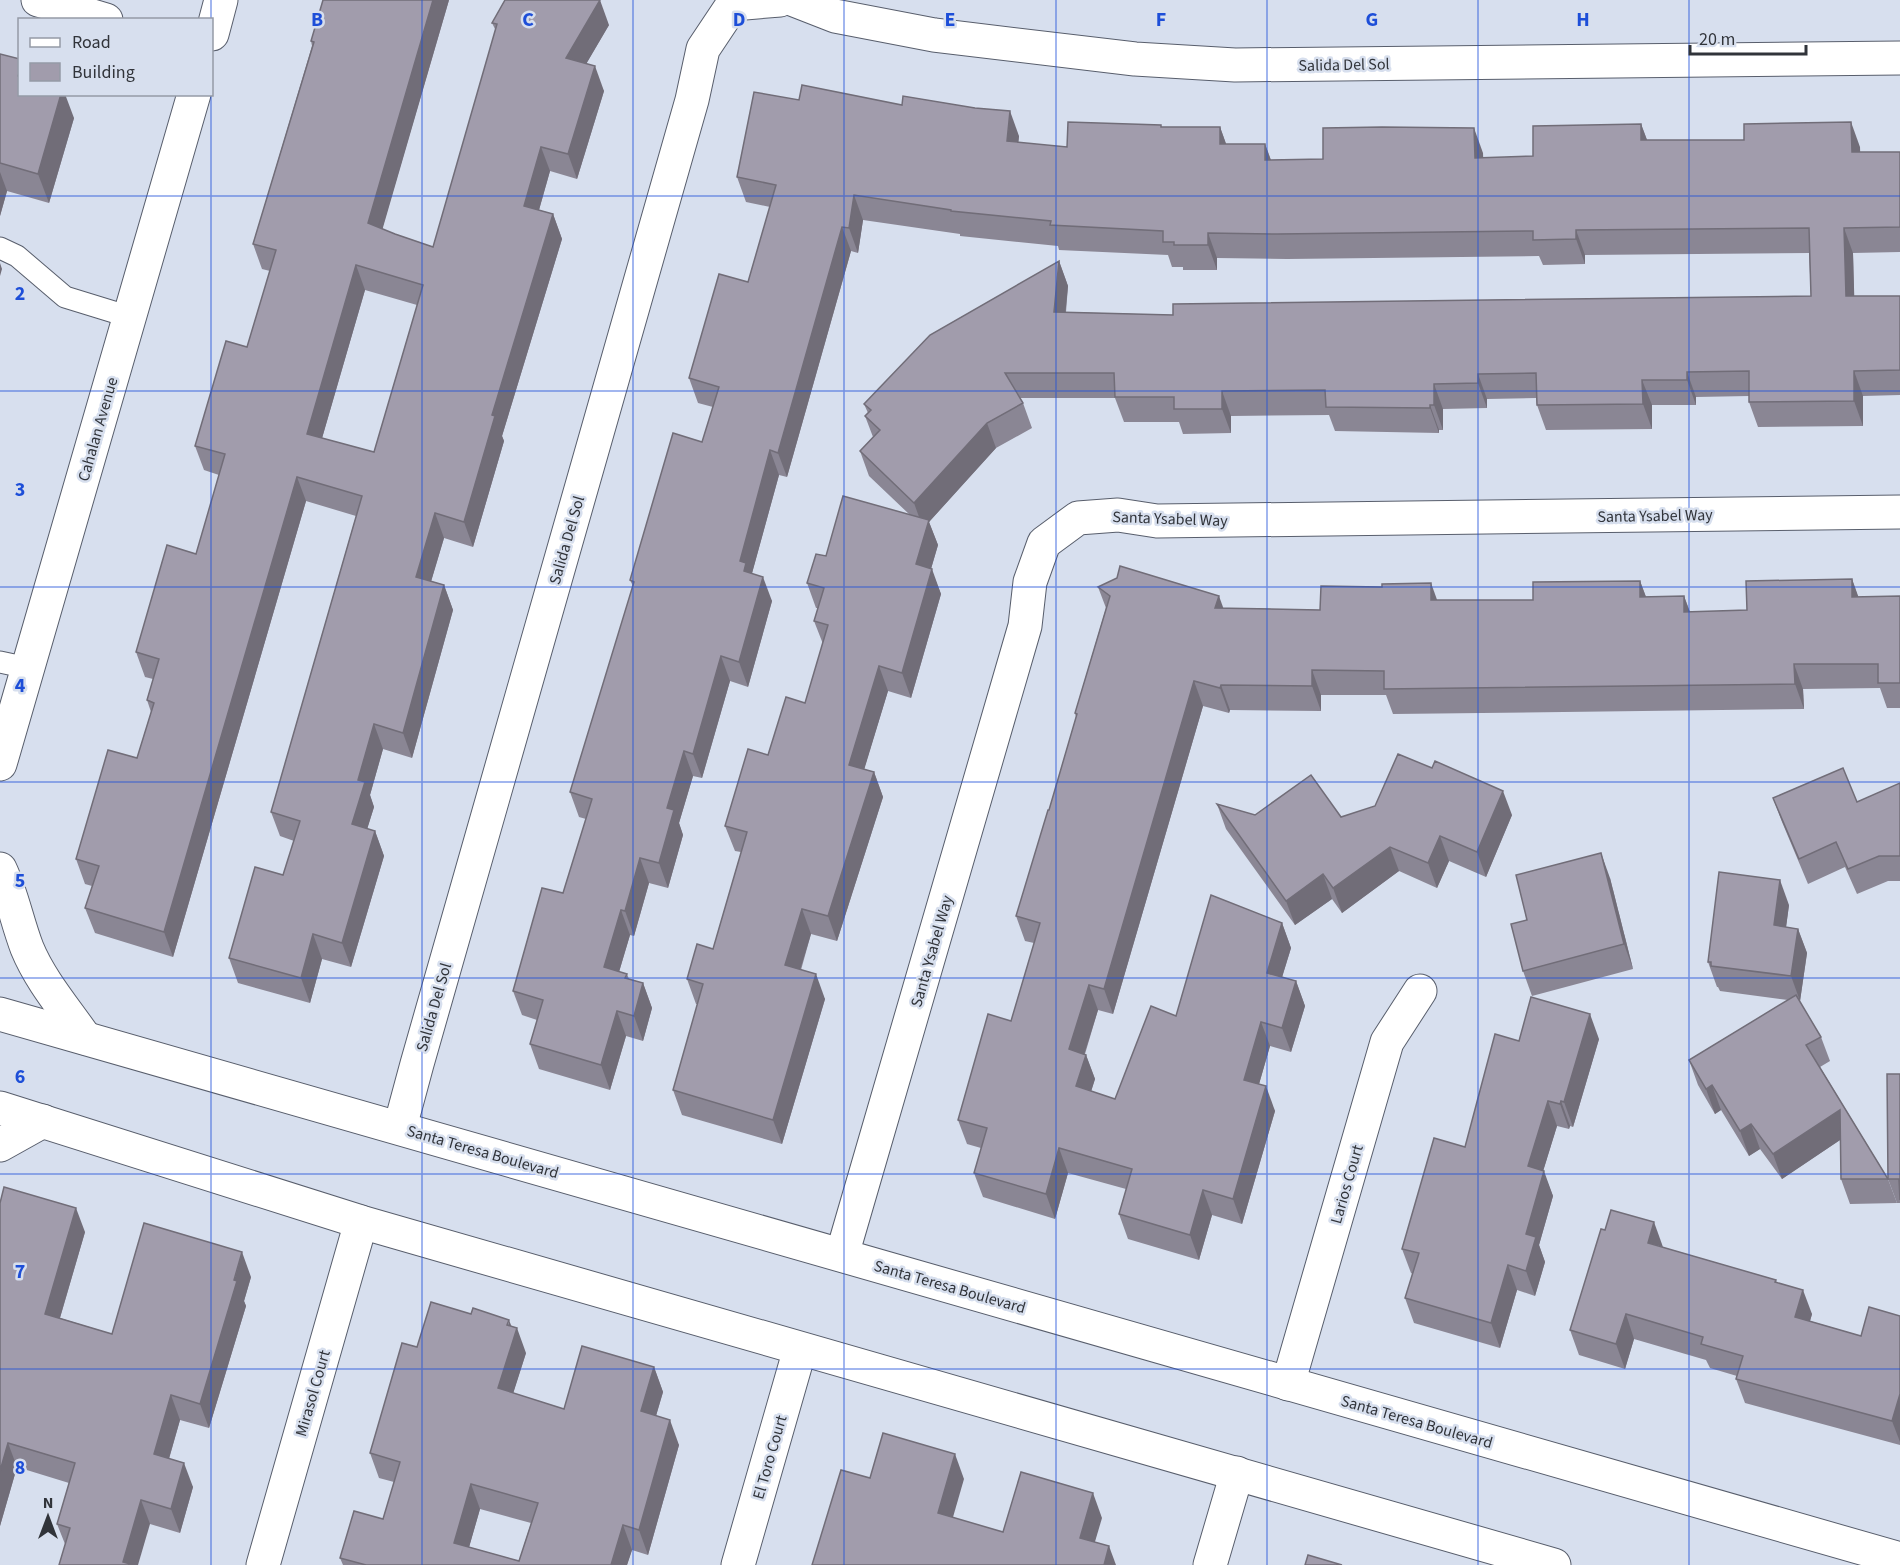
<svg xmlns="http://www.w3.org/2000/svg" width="1900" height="1565" viewBox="0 0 1900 1565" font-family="'Source Sans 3',sans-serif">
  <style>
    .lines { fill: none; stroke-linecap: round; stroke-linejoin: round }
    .service-casing { stroke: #585e6c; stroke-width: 23 }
    .minor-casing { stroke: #585e6c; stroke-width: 35 }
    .tertiary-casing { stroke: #585e6c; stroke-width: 35 }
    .secondary-casing { stroke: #585e6c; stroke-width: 35 }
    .service { stroke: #fff; stroke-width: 21 }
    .minor { stroke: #fff; stroke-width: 33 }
    .tertiary { stroke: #fff; stroke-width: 33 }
    .secondary { stroke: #fff; stroke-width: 33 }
    .wall { fill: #8a8694; fill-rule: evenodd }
    .shaded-wall { fill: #716d78 }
    .building { fill: #a19cac; stroke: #716d78; stroke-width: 1.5; fill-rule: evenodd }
    .grid { fill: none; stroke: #1d4ed8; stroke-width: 1.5; stroke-opacity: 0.55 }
    .labels { text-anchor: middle; stroke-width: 5; stroke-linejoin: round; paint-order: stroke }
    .street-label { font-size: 16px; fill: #31343a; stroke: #d7dfee }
    .grid-label { font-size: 20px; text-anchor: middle; font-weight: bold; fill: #1d4ed8; stroke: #d7dfee; stroke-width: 5; stroke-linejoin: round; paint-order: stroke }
  </style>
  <rect width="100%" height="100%" fill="#d7dfee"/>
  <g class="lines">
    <g class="service-casing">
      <g id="service">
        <polyline points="0,248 17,256 65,297 130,317"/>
        <polyline points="0,662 28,668"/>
      </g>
    </g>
    <g class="minor-casing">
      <g id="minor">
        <polyline points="38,0 106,20"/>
        <polyline points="794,0 835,16 934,35 1135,59 1235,65 1900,58"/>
        <polyline points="400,1127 417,1064 692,100 703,49 733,4 780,0"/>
        <polyline points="842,1255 1025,626 1030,582 1044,543 1078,518 1118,515 1157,521 1900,512"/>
        <polyline points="1288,1384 1387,1042 1420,991"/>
        <polyline points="263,1565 361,1222"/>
        <polyline points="738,1565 800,1349"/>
        <polyline points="1210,1565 1237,1473"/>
      </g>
    </g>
    <g class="tertiary-casing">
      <g id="tertiary">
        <polyline points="212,34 221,0"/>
        <polyline points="0,764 194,94"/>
      </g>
    </g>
    <g class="secondary-casing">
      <g id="secondary">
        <path d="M 0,869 C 12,894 17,922 27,948 C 40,980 65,1009 85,1038"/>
        <polyline points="0,1014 1900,1559"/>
        <polyline points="0,1108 361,1222 1554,1565"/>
        <polyline points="0,1145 43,1121"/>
      </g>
    </g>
    <use href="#service" class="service"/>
    <use href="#minor" class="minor"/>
    <use href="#tertiary" class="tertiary"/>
    <use href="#secondary" class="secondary"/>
  </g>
  <g class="wall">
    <path d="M 449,0 L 382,229 L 395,234 L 433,247 L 496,31 L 492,23 L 609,25 L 586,64 L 604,91 L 577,179 L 550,171 L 539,210 L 553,214 L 562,239 L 502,436 L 504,441 L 473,547 L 444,538 L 431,581 L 444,585 L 453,610 L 412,758 L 383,749 L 370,795 L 374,807 L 367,829 L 375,831 L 384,856 L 351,967 L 322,959 L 310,1003 L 238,983 L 229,958 L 283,875 L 294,841 L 280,836 L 271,812 L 356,516 L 306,501 L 173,957 L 95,933 L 85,908 L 92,886 L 85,884 L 76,859 L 137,758 L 151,712 L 147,700 L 153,679 L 145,677 L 136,652 L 196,554 L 219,475 L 204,470 L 195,446 L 247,347 L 270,271 L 262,269 L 253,244 L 312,46 L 311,41 ZM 365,290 L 417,305 L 374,452 L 322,438 Z"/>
    <polygon points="0,54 20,94 74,118 49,203 7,191 0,216"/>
    <polygon points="799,100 1019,136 1018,143 1067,147 1161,125 1161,127 1220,127 1226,144 1265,144 1271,160 1323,159 1483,153 1483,158 1533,156 1641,124 1647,140 1860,147 1860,152 1900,152 1900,252 1853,253 1854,296 1900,296 1900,395 1863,396 1863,426 1758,427 1749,402 1749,396 1696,397 1696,405 1652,405 1652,429 1546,430 1537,405 1536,398 1487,399 1487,408 1443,409 1443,430 1439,430 1439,433 1335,431 1329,415 1231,416 1231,433 1183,434 1179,422 1124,422 1115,398 1020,398 1023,403 1032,428 996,448 929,522 938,545 931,569 941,594 911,698 888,691 864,769 874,772 883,797 837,941 811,934 801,970 825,999 782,1144 682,1115 673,1090 698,1004 696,1004 687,979 713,949 741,852 735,851 725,826 768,755 805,703 823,644 814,621 818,608 816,608 807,583 826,556 910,515 869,476 860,451 873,437 865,416 868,413 864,404 1059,261 1068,286 1066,312 1173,315 1811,296 1809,253 1585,255 1585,264 1543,265 1539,256 1287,259 1217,258 1217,270 1183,270 1183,267 1172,267 1168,255 1059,250 1058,246 960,236 960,234 863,220 858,253 851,251 787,477 779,475 752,573 772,601 748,687 730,681 702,778 693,776 679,823 683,835 668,888 649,883 634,936 630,935 619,972 627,974 629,979 643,983 652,1008 643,1041 626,1036 610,1090 539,1069 530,1044 537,1020 522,1015 513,991 563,893 586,819 579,817 570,792 633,586 630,580 702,442 713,407 698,403 689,378 748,282 770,207 746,202 737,177"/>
    <polygon points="1852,579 1858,597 1900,596 1900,708 1887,708 1880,688 1803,689 1804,709 1393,714 1386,695 1321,695 1321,711 1230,710 1229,713 1203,706 1113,1014 1098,1010 1085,1054 1086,1055 1095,1079 1091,1091 1115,1099 1176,1016 1282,923 1291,948 1282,977 1296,981 1305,1006 1291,1052 1270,1046 1259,1084 1275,1111 1242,1224 1212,1215 1199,1260 1128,1239 1119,1214 1126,1189 1068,1173 1055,1219 983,1197 974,1173 981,1148 967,1144 958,1120 1011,1021 1034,943 1025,941 1016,916 1049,810 1076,717 1075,713 1106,608 1098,587 1223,608 1320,610 1437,600 1533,600 1640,581 1646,597 1684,596 1690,612 1747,610"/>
    <polygon points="1900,783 1900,881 1888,881 1857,894 1845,867 1808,884 1782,822 1773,798 1857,802"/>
    <polygon points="1217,804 1255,815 1341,817 1512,815 1486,877 1449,861 1437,888 1399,871 1342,913 1332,899 1295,925 1226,829"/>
    <polygon points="1610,878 1633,969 1532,996 1523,971 1527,920"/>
    <polygon points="1789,905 1786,927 1798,929 1807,953 1800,1001 1799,1001 1821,1037 1830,1061 1820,1067 1888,1179 1897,1203 1850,1204 1841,1179 1840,1140 1782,1179 1760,1149 1749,1156 1721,1110 1715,1114 1698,1085 1689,1060 1788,1000 1720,991 1718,987 1717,987 1708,962"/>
    <polygon points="1599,1039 1573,1127 1570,1126 1569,1129 1557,1126 1543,1171 1553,1196 1539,1245 1545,1262 1535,1296 1517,1290 1500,1348 1414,1323 1405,1298 1413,1274 1411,1273 1402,1249 1465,1147 1519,1041"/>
    <polygon points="1900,1074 1900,1203 1897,1203 1888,1179"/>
    <polygon points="0,1203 85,1232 60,1318 112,1334 251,1277 244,1301 246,1306 209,1428 180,1420 169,1459 193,1487 180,1533 150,1524 65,1544 57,1524 69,1483 17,1467 0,1526"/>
    <polygon points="1662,1247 1776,1280 1777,1283 1812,1314 1810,1321 1861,1336 1900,1316 1900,1445 1745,1403 1736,1379 1737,1376 1710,1368 1706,1360 1634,1339 1625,1369 1579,1355 1570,1330"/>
    <path d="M 417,1347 L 526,1353 L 513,1393 L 564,1409 L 654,1367 L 663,1392 L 656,1416 L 679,1445 L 648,1555 L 632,1550 L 627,1565 L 343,1565 L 340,1558 L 383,1519 L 394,1482 L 379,1478 L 370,1453 ZM 480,1509 L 531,1523 L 519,1561 L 469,1547 Z"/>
  </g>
  <g class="shaded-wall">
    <polygon points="433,0 449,0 377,248 368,223"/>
    <polygon points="600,0 609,25 575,83 566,58"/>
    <polygon points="595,66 604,91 577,179 568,154"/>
    <polygon points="61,94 65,94 74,118 49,203 38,174"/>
    <polygon points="1010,111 1019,136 1016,166 1007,141"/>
    <polygon points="1851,122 1860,147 1861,177 1852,152"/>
    <polygon points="1641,124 1650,148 1641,140"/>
    <polygon points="1220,127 1229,152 1220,144"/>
    <polygon points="1474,128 1483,153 1484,183 1475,158"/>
    <polygon points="1265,144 1274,169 1265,160"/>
    <polygon points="541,147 550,171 533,231 524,206"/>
    <polygon points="0,172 7,191 0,216"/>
    <polygon points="854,195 863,220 858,253 849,228"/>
    <polygon points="553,214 562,239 502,436 504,441 473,547 464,522 492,415"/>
    <polygon points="842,227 851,251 787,477 778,453"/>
    <polygon points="1844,228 1853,253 1855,321 1846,296"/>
    <polygon points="1576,230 1585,255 1585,264 1576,239"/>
    <polygon points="1208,233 1217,258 1217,270 1208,245"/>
    <polygon points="1059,261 1068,286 1063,337 1054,312"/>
    <polygon points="0,263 2,269 0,276"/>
    <polygon points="356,265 365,290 316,459 307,434"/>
    <polygon points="1854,371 1863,396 1863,426 1854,401"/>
    <polygon points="1687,372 1696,397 1696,405 1687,380"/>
    <polygon points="1478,374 1487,399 1487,408 1478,383"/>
    <polygon points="1642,380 1652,405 1652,429 1643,404"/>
    <polygon points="1434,384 1443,409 1443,430 1434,405"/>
    <polygon points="1222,391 1231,416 1231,433 1222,409"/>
    <polygon points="1430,405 1439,430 1439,433 1430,408"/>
    <polygon points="987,423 996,448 929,522 938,545 925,589 916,564 923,528 914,503"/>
    <polygon points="770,450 779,475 751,577 753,596 740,561"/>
    <polygon points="297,477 306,501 173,957 164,932"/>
    <polygon points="435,513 444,538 425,602 416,577"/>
    <polygon points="932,569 941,594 911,698 902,673"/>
    <polygon points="763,577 772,601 748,687 739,662"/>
    <polygon points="1852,579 1861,604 1852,597"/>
    <polygon points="1640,581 1649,605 1640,597"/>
    <polygon points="1431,583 1440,608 1431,600"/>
    <polygon points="444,585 453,610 412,758 403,733"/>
    <polygon points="1219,596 1228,621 1215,608"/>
    <polygon points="1684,596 1693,621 1684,612"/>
    <polygon points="721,656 730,681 702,778 693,754"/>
    <polygon points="1794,664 1803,689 1804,709 1795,684"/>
    <polygon points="879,666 888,691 858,790 849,765"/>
    <polygon points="1312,670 1321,695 1321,711 1312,686"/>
    <polygon points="1194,681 1203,706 1113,1014 1104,989"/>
    <polygon points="1221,685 1230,710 1229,713 1220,688"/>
    <polygon points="374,724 383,749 370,795 374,807 361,849 352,824 358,780"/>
    <polygon points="684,751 693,776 679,823 683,835 668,888 659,863 667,808"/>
    <polygon points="874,772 883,797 837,941 828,916"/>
    <polygon points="1503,791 1512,815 1486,877 1477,852"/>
    <polygon points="375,831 384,856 351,967 342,943"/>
    <polygon points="1440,836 1449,861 1437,888 1428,863"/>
    <polygon points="1390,847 1399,871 1342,913 1333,888"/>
    <polygon points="1601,853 1610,878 1633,969 1624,944"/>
    <polygon points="640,858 649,883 634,936 625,911"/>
    <polygon points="1323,874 1332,899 1295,925 1286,901"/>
    <polygon points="1780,880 1789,905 1783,950 1774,925"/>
    <polygon points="802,909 811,934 794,990 785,965"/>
    <polygon points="621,910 630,935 613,992 604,967"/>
    <polygon points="1282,923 1291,948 1276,997 1267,973"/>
    <polygon points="1798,929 1807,953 1800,1001 1791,976"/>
    <polygon points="313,934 322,959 310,1003 301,978"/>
    <polygon points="816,974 825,999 782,1144 773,1120"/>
    <polygon points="1296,981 1305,1006 1291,1052 1282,1028"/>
    <polygon points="643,983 652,1008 643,1041 634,1016"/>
    <polygon points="1089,985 1098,1010 1078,1074 1069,1049"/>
    <polygon points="617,1011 626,1036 610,1090 601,1065"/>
    <polygon points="1590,1014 1599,1039 1573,1127 1564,1102"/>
    <polygon points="1261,1022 1270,1046 1253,1105 1244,1080"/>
    <polygon points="1086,1055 1095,1079 1085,1111 1076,1086"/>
    <polygon points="1712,1085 1721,1110 1715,1114 1706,1089"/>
    <polygon points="1266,1086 1275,1111 1242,1224 1233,1199"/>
    <polygon points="1548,1101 1557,1126 1537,1191 1528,1166"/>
    <polygon points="1561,1101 1570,1126 1569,1129 1560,1104"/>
    <polygon points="1840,1110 1849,1134 1782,1179 1773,1154"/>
    <polygon points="1751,1124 1760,1149 1749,1156 1740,1131"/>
    <polygon points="1059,1148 1068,1173 1055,1219 1046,1194"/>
    <polygon points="1544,1171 1553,1196 1539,1245 1545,1262 1535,1296 1526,1271 1526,1234"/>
    <polygon points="1203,1190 1212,1215 1199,1260 1190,1235"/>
    <polygon points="76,1208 85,1232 54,1338 45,1314"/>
    <polygon points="1654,1222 1663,1247 1648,1243"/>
    <polygon points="242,1252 251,1277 244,1301 246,1306 209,1428 200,1404"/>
    <polygon points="1508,1265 1517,1290 1500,1348 1491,1323"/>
    <polygon points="1803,1290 1812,1314 1804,1341 1795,1317"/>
    <polygon points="1626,1314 1634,1339 1625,1369 1616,1344"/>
    <polygon points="509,1320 515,1335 517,1328 526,1353 507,1413 498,1388"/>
    <polygon points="654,1367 663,1392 650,1436 641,1411"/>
    <polygon points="1900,1394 1900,1442 1892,1421"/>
    <polygon points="171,1395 180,1420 163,1479 154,1454"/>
    <polygon points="670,1420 679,1445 648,1555 639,1530"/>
    <polygon points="8,1443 17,1467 0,1526 0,1471"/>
    <polygon points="955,1454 964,1479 947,1538 938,1513"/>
    <polygon points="184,1463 193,1487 180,1533 171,1509"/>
    <polygon points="471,1484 480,1509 464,1565 454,1543"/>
    <polygon points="1093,1493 1102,1518 1089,1562 1080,1538"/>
    <polygon points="141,1500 150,1524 138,1565 124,1565 123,1562"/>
    <polygon points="623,1525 632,1550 627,1565 611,1565"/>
    <polygon points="1109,1546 1116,1565 1104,1565"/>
  </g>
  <g class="building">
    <path d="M 323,0 L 433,0 L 368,223 L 395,234 L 433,247 L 497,24 L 492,23 L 505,0 L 600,0 L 566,58 L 595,66 L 568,154 L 541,147 L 524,206 L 553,214 L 492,415 L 495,416 L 464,522 L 435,513 L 416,577 L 444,585 L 403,733 L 374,724 L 358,780 L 365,782 L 352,824 L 375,831 L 342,943 L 313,934 L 301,978 L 229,958 L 255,867 L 283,875 L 300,821 L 271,812 L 362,496 L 297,477 L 164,932 L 85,908 L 99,866 L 76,859 L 108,750 L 137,758 L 154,703 L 147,700 L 159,659 L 136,652 L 167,545 L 196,554 L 225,454 L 195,446 L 226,341 L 247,347 L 276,250 L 253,244 L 314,42 L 311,41 ZM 356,265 L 423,285 L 374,452 L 307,434 Z"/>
    <polygon points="0,54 20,59 20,71 18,76 20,77 20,94 61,94 38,174 0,163"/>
    <polygon points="802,85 902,105 903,96 975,108 1010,111 1007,141 1067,147 1068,122 1161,125 1161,127 1220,127 1220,144 1265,144 1265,160 1323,159 1323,128 1382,127 1474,128 1475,158 1533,156 1533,126 1641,124 1641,140 1744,140 1744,124 1851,122 1852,152 1900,152 1900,227 1844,228 1846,296 1900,296 1900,370 1854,371 1854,401 1749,402 1749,371 1687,372 1687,380 1642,380 1643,404 1537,405 1536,373 1478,374 1478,383 1434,384 1434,405 1430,405 1430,408 1326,407 1325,390 1222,391 1222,409 1174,409 1174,397 1115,397 1114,373 1005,373 1023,403 987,423 914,503 860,451 880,430 865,416 871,410 864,404 930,335 1059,261 1054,312 1173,315 1173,304 1811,296 1809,228 1576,230 1576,239 1533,240 1533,231 1278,234 1208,233 1208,245 1174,245 1174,242 1163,242 1163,231 1050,225 1051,221 951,211 951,210 854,195 849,228 842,227 778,453 770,450 740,561 746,563 744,571 763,577 739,662 721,656 693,754 684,751 667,808 674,810 659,863 640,858 625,911 621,910 604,967 627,974 625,978 643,983 634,1016 617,1011 601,1065 530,1044 543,1000 513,991 542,888 563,893 592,799 570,792 634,582 630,580 673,433 702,442 719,387 689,378 719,274 748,282 776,185 737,177 754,92 799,100"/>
    <polygon points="843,496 929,520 916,564 932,569 902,673 879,666 849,765 874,772 828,916 802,909 785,965 816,974 773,1120 673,1090 703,984 687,979 697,944 713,949 747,832 725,826 748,749 768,755 786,697 805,703 828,625 814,621 824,588 807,583 816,554 826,556"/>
    <polygon points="1120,566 1219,596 1215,608 1320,610 1321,586 1382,587 1382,584 1431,583 1431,600 1533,600 1533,582 1640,581 1640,597 1684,596 1684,612 1747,610 1746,581 1852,579 1852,597 1900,596 1900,683 1878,683 1878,664 1794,664 1795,684 1384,689 1384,671 1312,670 1312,686 1221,685 1220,688 1194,681 1104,989 1089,985 1069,1049 1086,1055 1076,1086 1115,1099 1151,1006 1176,1016 1211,895 1282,923 1267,973 1296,981 1282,1028 1261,1022 1244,1080 1266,1086 1233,1199 1203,1190 1190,1235 1119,1214 1132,1169 1059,1148 1046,1194 974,1173 987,1128 958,1120 988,1014 1011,1021 1040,923 1016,916 1048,810 1049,810 1077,714 1075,713 1110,596 1098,587 1117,578"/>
    <polygon points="1398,754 1432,768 1435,761 1503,791 1477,852 1440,836 1428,863 1390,847 1333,888 1323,874 1286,901 1217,804 1255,815 1311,775 1341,817 1375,806"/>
    <polygon points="1843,768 1857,802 1900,783 1900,856 1879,856 1848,869 1836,842 1799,859 1773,798"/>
    <polygon points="1601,853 1624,944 1523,971 1511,924 1527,920 1516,875"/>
    <polygon points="1719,872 1780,880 1774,925 1798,929 1791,976 1711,966 1711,962 1708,962"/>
    <polygon points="1796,995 1821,1037 1806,1045 1888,1179 1841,1179 1840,1110 1773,1154 1751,1124 1740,1131 1712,1085 1706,1089 1689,1060"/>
    <polygon points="1531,997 1590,1014 1564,1102 1561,1101 1560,1104 1548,1101 1528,1166 1544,1171 1526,1234 1536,1237 1526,1271 1508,1265 1491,1323 1405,1298 1419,1253 1402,1249 1434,1138 1465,1147 1495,1034 1519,1041"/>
    <polygon points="1887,1074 1900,1074 1900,1200 1899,1179 1888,1179"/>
    <polygon points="4,1187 76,1208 45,1314 112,1334 144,1223 242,1252 234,1280 237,1281 200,1404 171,1395 154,1454 184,1463 171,1509 141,1500 123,1562 134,1565 59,1565 70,1528 57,1524 75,1463 8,1443 0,1471 0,1203"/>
    <polygon points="1611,1210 1654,1222 1648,1243 1776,1280 1775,1282 1803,1290 1795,1317 1861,1336 1869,1307 1900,1316 1900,1394 1892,1421 1736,1379 1743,1356 1701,1344 1703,1337 1626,1314 1616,1344 1570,1330 1601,1229 1605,1230"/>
    <path d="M 431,1302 L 471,1314 L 473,1308 L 509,1320 L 507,1325 L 517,1328 L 498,1388 L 564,1409 L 582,1346 L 654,1367 L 641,1411 L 670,1420 L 639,1530 L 623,1525 L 611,1565 L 366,1565 L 340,1558 L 354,1511 L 383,1519 L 400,1462 L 370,1453 L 402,1343 L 417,1347 ZM 471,1484 L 538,1503 L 519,1561 L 454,1543 Z"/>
    <polygon points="883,1433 955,1454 938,1513 1003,1532 1021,1472 1093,1493 1080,1538 1109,1546 1104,1565 812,1565 841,1470 870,1478"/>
    <polygon points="1308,1555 1342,1565 1305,1565"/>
  </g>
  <path class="grid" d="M 211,0 L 211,20M 422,0 L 422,1565M 633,0 L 633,1565M 844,0 L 844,1565M 1056,0 L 1056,1565M 1267,0 L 1267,1565M 1478,0 L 1478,1565M 1689,0 L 1689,1565M 211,94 L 211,1565M 0,196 L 1900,196M 0,391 L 1900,391M 0,587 L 1900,587M 0,782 L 1900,782M 0,978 L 1900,978M 0,1174 L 1900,1174M 0,1369 L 1900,1369"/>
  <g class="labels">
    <g class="street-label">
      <text transform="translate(1344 64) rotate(-1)" y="6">Salida Del Sol</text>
      <text transform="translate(97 429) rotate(-74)" y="6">Cahalan Avenue</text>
      <text transform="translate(1655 515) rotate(-1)" y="6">Santa Ysabel Way</text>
      <text transform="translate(1170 518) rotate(2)" y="6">Santa Ysabel Way</text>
      <text transform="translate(566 540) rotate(-74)" y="6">Salida Del Sol</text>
      <text transform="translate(931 951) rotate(-74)" y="6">Santa Ysabel Way</text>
      <text transform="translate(433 1007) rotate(-74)" y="6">Salida Del Sol</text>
      <text transform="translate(483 1151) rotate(16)" y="6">Santa Teresa Boulevard</text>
      <text transform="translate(1346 1184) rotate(-74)" y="6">Larios Court</text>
      <text transform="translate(950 1286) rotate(16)" y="6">Santa Teresa Boulevard</text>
      <text transform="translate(312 1393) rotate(-74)" y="6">Mirasol Court</text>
      <text transform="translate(1417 1421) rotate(16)" y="6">Santa Teresa Boulevard</text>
      <text transform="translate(769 1457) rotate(-74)" y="6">El Toro Court</text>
    </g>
  </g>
  <g class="grid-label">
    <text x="317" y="26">B</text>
    <text x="528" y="26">C</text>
    <text x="739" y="26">D</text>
    <text x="950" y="26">E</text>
    <text x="1161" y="26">F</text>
    <text x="1372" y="26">G</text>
    <text x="1583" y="26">H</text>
    <text x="20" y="300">2</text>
    <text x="20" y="496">3</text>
    <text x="20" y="692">4</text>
    <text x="20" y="887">5</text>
    <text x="20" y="1083">6</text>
    <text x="20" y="1278">7</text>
    <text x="20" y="1474">8</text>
  </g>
  <rect x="18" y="18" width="195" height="78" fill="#d7dfee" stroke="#959ba6" stroke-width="1.5"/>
  <rect x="30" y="38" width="30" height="9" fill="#ffffff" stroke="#959ba6" stroke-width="1.5"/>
  <text x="72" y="48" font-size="18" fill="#31343a">Road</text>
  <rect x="30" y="63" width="30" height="18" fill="#a19cac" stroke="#959ba6" stroke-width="1.5"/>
  <text x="72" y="78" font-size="18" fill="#31343a">Building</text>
  <g transform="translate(48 1517)" stroke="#d7dfee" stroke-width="4.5" paint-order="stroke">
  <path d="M0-4.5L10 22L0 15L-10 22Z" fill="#31343a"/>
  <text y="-9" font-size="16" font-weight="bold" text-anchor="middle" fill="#31343a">N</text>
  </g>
  <path d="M1690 45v9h116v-9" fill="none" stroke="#31343a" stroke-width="3"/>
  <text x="1699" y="45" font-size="18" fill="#31343a" stroke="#d7dfee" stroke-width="4.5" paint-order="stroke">20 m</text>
</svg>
